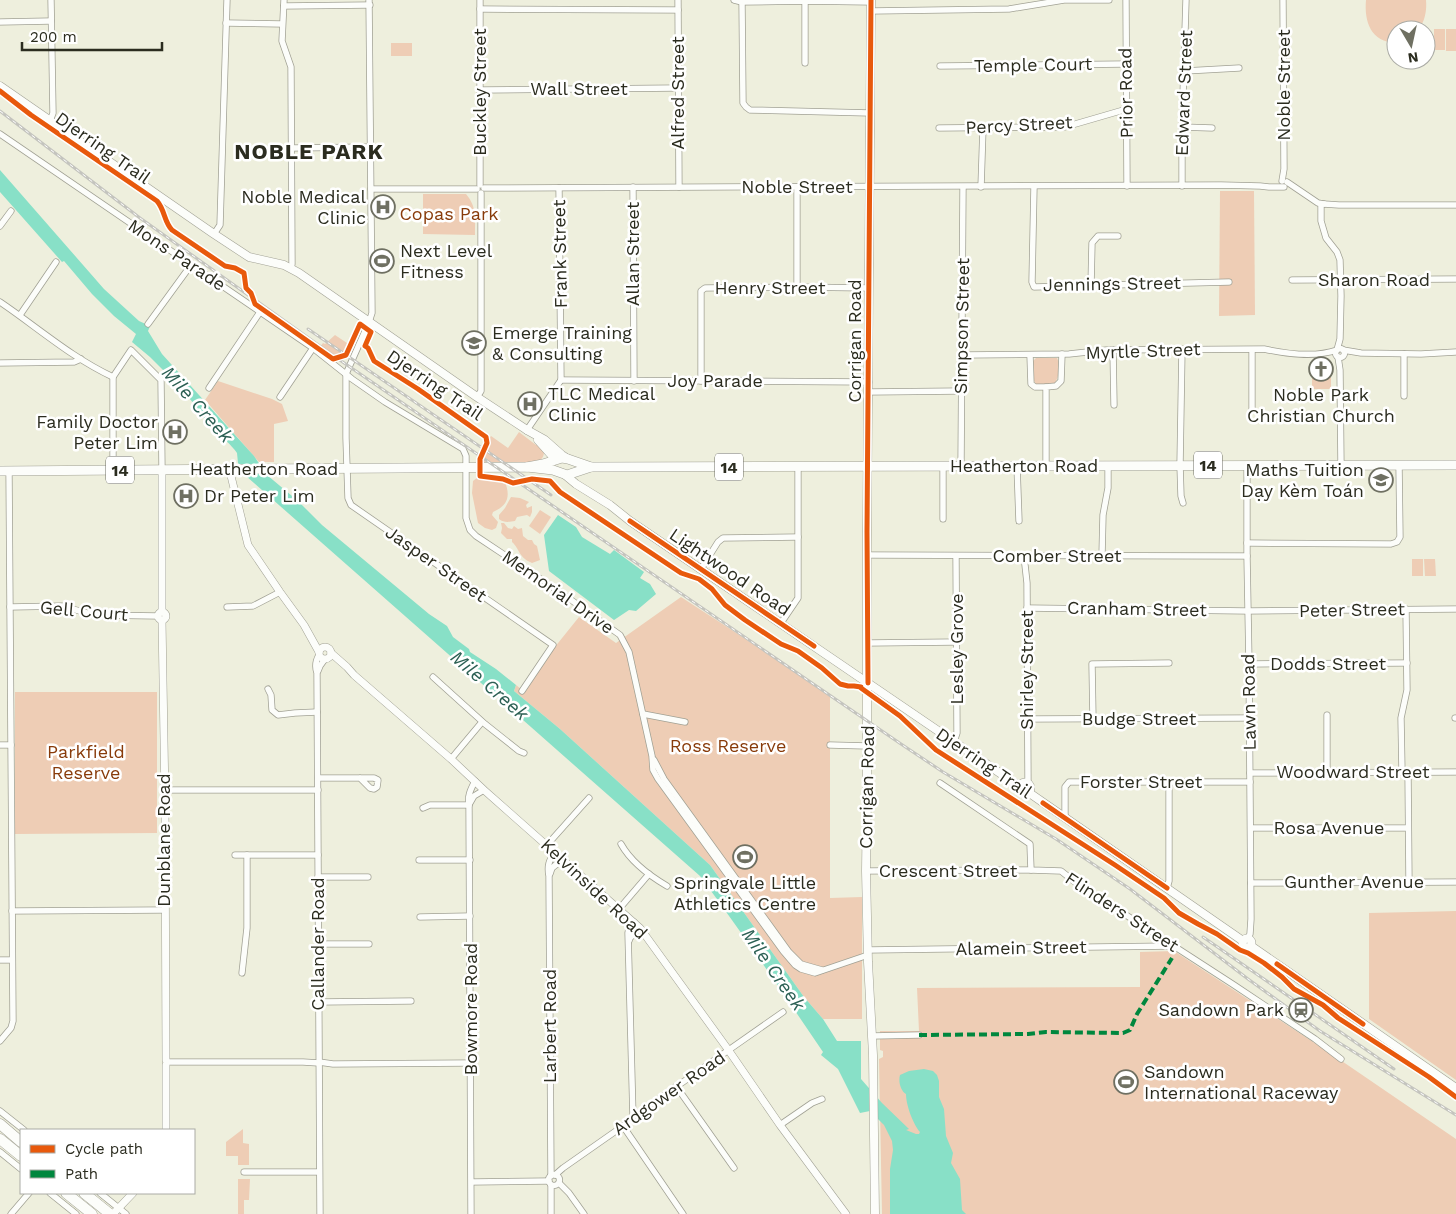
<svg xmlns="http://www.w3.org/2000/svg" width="1456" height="1214" viewBox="0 0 1456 1214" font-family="'Work Sans',sans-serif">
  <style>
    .green { fill: #eecdb5 }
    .water { fill: #88e0c7 }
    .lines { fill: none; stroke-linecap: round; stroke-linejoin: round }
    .minor-casing { stroke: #a1a194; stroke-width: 7 }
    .tertiary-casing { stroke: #a1a194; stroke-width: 8 }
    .secondary-casing { stroke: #a1a194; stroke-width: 9 }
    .primary-casing { stroke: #a1a194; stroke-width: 10 }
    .trunk-casing { stroke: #a1a194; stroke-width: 11 }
    .minor { stroke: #fcfdfa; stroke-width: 5.5 }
    .tertiary { stroke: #fcfdfa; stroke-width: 7 }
    .secondary { stroke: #fcfdfa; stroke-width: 8 }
    .primary { stroke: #fcfdfa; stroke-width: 9 }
    .trunk { stroke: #fcfdfa; stroke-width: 10 }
    .rail-casing { stroke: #c4c4be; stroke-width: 3 }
    .rail { stroke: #fff; stroke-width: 1; stroke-dasharray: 4; stroke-linecap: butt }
    .quiet { stroke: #00873e; stroke-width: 4; stroke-dasharray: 8 4; stroke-linecap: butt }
    .cycleway-casing { stroke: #fff; stroke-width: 8 }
    .cycleway { stroke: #e8590c; stroke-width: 5 }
    .labels { text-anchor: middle; stroke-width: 5; stroke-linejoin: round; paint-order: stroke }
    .shield { fill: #fff; stroke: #6b6b62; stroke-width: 1 }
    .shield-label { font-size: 16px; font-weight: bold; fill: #2b2c1f }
    .street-label { font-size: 18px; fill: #2b2c1f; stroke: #fff }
    .poi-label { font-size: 18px; fill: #2b2c1f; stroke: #fff; text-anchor: start }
    .park-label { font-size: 18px; fill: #883b0a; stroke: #fff }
    .water-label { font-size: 19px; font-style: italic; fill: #2c6054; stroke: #fff }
    .district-label { font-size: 22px; font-weight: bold; letter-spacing: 1px; fill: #2b2c1f; stroke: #fff }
  </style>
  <rect width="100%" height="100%" fill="#eeefdd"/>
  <g class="green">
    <path d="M 1366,0 L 1426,0 C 1427,10 1425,22 1418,30 L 1396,30 L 1396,43 C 1371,42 1364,22 1366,0 Z"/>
    <rect x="1434" y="29" width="11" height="21"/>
    <rect x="1446" y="29" width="10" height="22"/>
    <rect x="391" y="43" width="21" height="13"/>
    <polygon points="1220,191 1254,191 1255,315 1219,316"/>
    <path d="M 423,194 L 466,194 C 477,207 475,218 475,235 L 423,234 Z"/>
    <polygon points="335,335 350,345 345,354 333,358 319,348 323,343 325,344"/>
    <path d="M 1036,358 L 1057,358 C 1061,365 1059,378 1054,384 L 1036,384 L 1033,379 L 1033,361 Z"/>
    <polygon points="1312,375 1331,376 1331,389 1312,389"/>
    <polygon points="218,381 272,399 282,404 288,421 274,424 274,462 259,462 205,400"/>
    <path d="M 519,432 L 536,445 L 539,444 L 544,451 C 544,457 542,460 536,462 L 482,462 L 481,461 C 482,453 487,449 488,443 C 489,441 489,438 491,436 L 508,448 Z"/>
    <path d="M 478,477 L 505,482 C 511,497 507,506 493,512 L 492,515 L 498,522 L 496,528 L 492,530 L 485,528 L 478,523 L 472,493 L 473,481 Z"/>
    <path d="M 511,497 L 520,498 L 529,502 L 526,505 L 527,508 L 532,506 L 532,512 L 530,517 L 527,515 L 517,517 L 515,521 C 509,522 504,523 499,519 L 499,515 L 505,508 Z"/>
    <polygon points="540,510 551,517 540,534 529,526"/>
    <path d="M 501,523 L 504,523 L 508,528 L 512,529 L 514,526 L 518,529 L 522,528 L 523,536 L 528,540 L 532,540 L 534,544 L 537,546 L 540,560 L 532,563 C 518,557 520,549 512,542 L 512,539 L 507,539 L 501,533 L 502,528 Z"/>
    <rect x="1412" y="559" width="11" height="17"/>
    <polygon points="1424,559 1435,559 1436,576 1425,576"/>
    <polygon points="681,597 830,694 830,898 862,897 862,1019 823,1019 804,997 710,865 560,729 514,691 516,685 521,689 579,617 616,643"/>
    <polygon points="15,692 157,692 157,833 15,834"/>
    <polygon points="1456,911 1456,1080 1369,1019 1369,913"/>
    <polygon points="1174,951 1333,1055 1456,1139 1456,1214 882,1214 879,1059 883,1057 883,1051 880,1050 880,1031 919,1031 917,988 1140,987 1140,952"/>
    <polygon points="243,1129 243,1143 249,1144 249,1165 238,1165 238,1156 226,1156 226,1142"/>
    <polygon points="238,1179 250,1179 249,1200 244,1200 244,1214 238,1214"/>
  </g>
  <g class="water">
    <path d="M 0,170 L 104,289 L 139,321 L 150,326 L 148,331 L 162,354 L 254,456 L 267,475 L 298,501 L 322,525 L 429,614 L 447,626 L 453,637 L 469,649 L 470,652 L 496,669 L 516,685 L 514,691 L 560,729 L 710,865 L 804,997 L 823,1019 L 837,1041 L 861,1041 L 861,1079 L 882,1103 L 909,1129 L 906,1130 L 916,1134 L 919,1134 L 920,1132 C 913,1124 906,1105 906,1094 C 901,1091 898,1082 900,1075 L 909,1071 L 924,1069 L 933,1071 L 937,1075 L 939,1081 L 939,1097 L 944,1109 L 946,1136 L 953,1153 L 951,1163 L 960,1179 L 962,1210 L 966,1214 L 890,1214 L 890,1169 L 893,1150 L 892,1141 L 884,1125 L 870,1111 L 860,1113 L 838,1069 L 821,1055 L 823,1052 C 783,993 743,934 700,876 L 246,476 L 238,463 L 237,453 C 234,449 230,444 226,441 C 223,439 219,438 217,435 C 200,415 190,392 167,379 L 168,375 L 150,357 L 132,342 L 136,334 L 114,316 L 92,294 L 64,261 L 62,262 L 0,192 Z"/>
    <polygon points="558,515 576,527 582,537 610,554 614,550 644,572 640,578 650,584 656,594 636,611 629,610 614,620 549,571 544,535"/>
  </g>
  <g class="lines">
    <g class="minor-casing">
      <g id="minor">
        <polyline points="284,0 282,41 291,67 292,264 291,268"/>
        <polyline points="369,0 372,313 369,322 346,374 346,438 348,498 351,505 553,645 522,691"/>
        <polyline points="480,0 480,185"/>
        <polyline points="678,0 679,187"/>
        <polyline points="734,0 742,2 805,1 871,2"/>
        <polyline points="1126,0 1127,186"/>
        <polyline points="805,1 805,63"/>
        <polyline points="742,2 743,103 746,107 750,110 870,113"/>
        <polyline points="284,6 370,5"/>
        <polyline points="480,9 678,10"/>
        <polyline points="871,11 1009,9 1064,0 1109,0"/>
        <polyline points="0,22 51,21"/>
        <polyline points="226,23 282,24"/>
        <polyline points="940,66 1126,64"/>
        <polyline points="1185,71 1239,68"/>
        <polyline points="481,90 678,88"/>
        <polyline points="50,121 53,113 51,0"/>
        <polyline points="1182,127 1212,128"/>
        <polyline points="939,128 1065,127 1127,109"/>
        <polyline points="0,134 313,348 352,379 385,402 463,449 466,456 466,518 470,530 476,536 560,592 620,635 629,652 652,756 653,770 658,779 783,951 795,965 801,969 815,973 868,955"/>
        <polyline points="292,148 370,147"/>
        <polyline points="1282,181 1284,169 1283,0"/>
        <polyline points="1287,182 1318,203 1324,204"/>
        <polyline points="1182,186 1182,127 1186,0"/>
        <polyline points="633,187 634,381"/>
        <polyline points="981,187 983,128"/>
        <polyline points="1034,187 1032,282 1034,287 1229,282"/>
        <polyline points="484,188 1221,185 1260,186 1269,187 1284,187"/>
        <polyline points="371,189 477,189"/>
        <polyline points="1321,204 1321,221 1326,238 1337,252 1340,260 1341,296 1340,339 1337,350"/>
        <polyline points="1324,204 1339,205 1456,205"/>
        <polyline points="0,226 11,211"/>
        <polyline points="214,234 220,225 227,0"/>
        <polyline points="1292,280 1456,279"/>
        <polyline points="1091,285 1092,243 1098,236 1118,236"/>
        <polyline points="797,287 797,187"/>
        <path d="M 0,302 C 37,327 72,358 113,377"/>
        <polyline points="20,315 56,262"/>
        <polyline points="148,324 191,265"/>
        <circle cx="1340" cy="353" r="4.5"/>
        <polyline points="1182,349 1180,465 1181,496 1183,503"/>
        <polyline points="1113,350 1114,405"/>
        <polyline points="1252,350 1252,410"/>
        <polyline points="1343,350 1361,353 1421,354 1456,352"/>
        <polyline points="1404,354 1404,396"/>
        <path d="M 962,355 L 1069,354 L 1106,350 L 1264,349 C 1287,354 1314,358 1337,350"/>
        <polyline points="1030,355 1031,384 1035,387 1046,387"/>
        <polyline points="1338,357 1340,370 1341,466"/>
        <polyline points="0,363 74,362 81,359"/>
        <polyline points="561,380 869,382"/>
        <polyline points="701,381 701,291 705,288 797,287 869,288"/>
        <polyline points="209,388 260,312"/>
        <polyline points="868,392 961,391"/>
        <polyline points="280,397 313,348"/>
        <polyline points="477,397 481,391 481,193"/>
        <polyline points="527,430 561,380 559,188"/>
        <polyline points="1247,465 1247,556 1249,664 1251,919 1250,934 1248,938"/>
        <polyline points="943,466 943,519"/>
        <polyline points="961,466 963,187"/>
        <polyline points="1017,466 1019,521"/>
        <polyline points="1046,466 1046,387 1056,386 1061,381 1062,354"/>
        <polyline points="113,470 113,377 131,350 161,380 162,470"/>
        <polyline points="1247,543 1391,544 1397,542 1400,537 1399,465"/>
        <polyline points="867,555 1247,556"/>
        <polyline points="1102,555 1103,515 1108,488 1108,466"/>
        <polyline points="1024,556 1027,583 1028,783"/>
        <polyline points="701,569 718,542 723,538 798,537"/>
        <polyline points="10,607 62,606 94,615 158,616"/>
        <polyline points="227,607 253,606 280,592"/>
        <polyline points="1027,608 1247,611 1456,609"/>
        <polyline points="781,623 798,598 798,466"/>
        <polyline points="868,643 956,642"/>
        <path d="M 319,655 C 316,660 315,667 317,673 L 320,1214"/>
        <polyline points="1249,664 1407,663"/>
        <polyline points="318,671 320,666 325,659"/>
        <polyline points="433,677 485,724 519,751 524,753"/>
        <polyline points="268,689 271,695 272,710 278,715 295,713 317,712"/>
        <polyline points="643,714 685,722"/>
        <polyline points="1327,715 1327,772"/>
        <polyline points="1455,718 1456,718"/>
        <polyline points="1028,719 1249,718"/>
        <polyline points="1093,719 1092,664 1169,663"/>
        <polyline points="954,742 957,733 956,556"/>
        <polyline points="0,745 11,745"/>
        <polyline points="830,745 867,746"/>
        <polyline points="451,759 482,722"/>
        <polyline points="654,760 664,779 789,952 801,964 822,970"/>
        <polyline points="1402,772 1401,718 1407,690 1406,609"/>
        <polyline points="1408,772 1409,882"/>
        <polyline points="1250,773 1456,772"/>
        <polyline points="318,778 374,778 378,780 377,787 374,789 370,788 360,778"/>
        <polyline points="940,783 1030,844 1031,870 1061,871 1075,882 1234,985 1315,1039 1341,1059"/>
        <polyline points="164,790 318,790"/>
        <polyline points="470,803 474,796 484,790"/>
        <polyline points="423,808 430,805 469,805"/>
        <polyline points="1065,817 1065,787 1069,782 1250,782"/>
        <polyline points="1251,828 1408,828"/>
        <path d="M 621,844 C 631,862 650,876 667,886"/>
        <polyline points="547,845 589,798"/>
        <polyline points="235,855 318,855"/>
        <polyline points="419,860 470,860"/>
        <polyline points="866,871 1031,870"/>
        <polyline points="550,874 552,868 563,859"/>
        <polyline points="318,877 368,877"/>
        <polyline points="1251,883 1456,882"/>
        <polyline points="1167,888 1169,881 1169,782"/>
        <polyline points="619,909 649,874"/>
        <polyline points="12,911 165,910"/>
        <polyline points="420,917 470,916"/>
        <polyline points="629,941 630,938 640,928"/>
        <polyline points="318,944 369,944"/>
        <polyline points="868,950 1173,946"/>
        <polyline points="0,960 12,960"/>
        <polyline points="242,973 247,928 247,855"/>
        <polyline points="319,1002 411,1001"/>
        <polyline points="872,1036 919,1035"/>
        <polyline points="0,1041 11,1028 13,1021 9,471"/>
        <polyline points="169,1062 303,1062 319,1063"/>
        <polyline points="319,1062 333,1064 471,1063"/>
        <polyline points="676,1086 734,1168"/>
        <polyline points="0,1111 24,1130"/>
        <polyline points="633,1117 628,933 629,928 634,922"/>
        <polyline points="780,1125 812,1103 822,1099"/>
        <polyline points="623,1126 683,1214"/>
        <polyline points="0,1152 21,1169"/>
        <polyline points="244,1172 319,1172"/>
        <circle cx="554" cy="1180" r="5.5"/>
        <polyline points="555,1175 563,1168 623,1126 633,1117 783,1012"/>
        <path d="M 551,1176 L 549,876 C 547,866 549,860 555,852"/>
        <polyline points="472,1182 549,1181"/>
        <polyline points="559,1183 569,1193 584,1214"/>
        <polyline points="50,1193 76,1214"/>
        <polyline points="100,1193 126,1214"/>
        <polyline points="11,1214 29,1193"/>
        <path d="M 471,1214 L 469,805 C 467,796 471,789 475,781"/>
        <polyline points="551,1214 551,1185"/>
      </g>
    </g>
    <g class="tertiary-casing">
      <g id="tertiary">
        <polyline points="231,469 231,476 248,545 280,592 304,625 319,652"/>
        <circle cx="162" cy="616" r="4"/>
        <polyline points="162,612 162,470"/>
        <polyline points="162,620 165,799 166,1060"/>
        <circle cx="325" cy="653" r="6"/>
        <polyline points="331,653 347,667 354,675 451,759 484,790 640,928 727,1048 780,1125 846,1214"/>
        <polyline points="166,1130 166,1065"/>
        <polyline points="113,1214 133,1193"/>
      </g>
    </g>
    <g class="secondary-casing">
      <g id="secondary">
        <polyline points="871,0 867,532 867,794 866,871 868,962 873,1055 875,1214"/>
        <polyline points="0,86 214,234 249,257 284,265 299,273 477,397 527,430"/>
        <polyline points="527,430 545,440 562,455 568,459"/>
        <polyline points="538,440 555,459"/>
        <polyline points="564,474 576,484 610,505 630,521 1019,786"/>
        <circle cx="1025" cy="788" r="5.5"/>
        <polyline points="1028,792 1243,941"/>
        <circle cx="1247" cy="943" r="4.5"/>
        <polyline points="1251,946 1456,1088"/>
      </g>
    </g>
    <g class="primary-casing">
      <g id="primary">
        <polyline points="527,467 543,464 562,458 568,459 591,467 1456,465"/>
        <polyline points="0,471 527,467 553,470 567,475 591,467"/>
      </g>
    </g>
    <g class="trunk-casing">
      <g id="trunk">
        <polyline points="0,1124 21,1142"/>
        <polyline points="0,1139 21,1156"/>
        <polyline points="66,1193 92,1214"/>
        <polyline points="84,1193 110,1214"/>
      </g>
    </g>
    <use href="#minor" class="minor"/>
    <use href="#tertiary" class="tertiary"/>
    <use href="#secondary" class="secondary"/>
    <use href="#primary" class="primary"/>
    <use href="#trunk" class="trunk"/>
    <g class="rail-casing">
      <g id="rail">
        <polyline points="0,111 140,218 331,354 901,744 943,772 1056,839 1130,889 1248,979 1320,1031 1456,1115"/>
        <polyline points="308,329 551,495"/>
        <polyline points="1203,937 1394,1069"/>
      </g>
    </g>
    <use href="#rail" class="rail"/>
    <polyline class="quiet" points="919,1035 1028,1034 1046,1032 1123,1033 1130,1030 1137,1014 1172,958"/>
    <g class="cycleway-casing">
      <g id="cycleway">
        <path d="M 0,91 L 31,115 L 157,201 C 165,210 164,222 172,230 L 225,266 L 235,268 L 244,273 L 246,288 L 251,293 L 255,304 L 333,359 L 346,355 L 360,324 L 371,332 L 365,346 L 368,348 L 374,361 L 418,389 L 486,437 L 487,443 L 480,459 L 480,476 L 503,479 L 513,483 L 532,479 L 550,481 L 560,492 L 681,573 L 699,579 L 712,589 L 725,605 L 745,620 L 781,644 L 798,651 L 822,668 L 840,684 L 848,686 L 854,686 L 861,687 L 861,688 L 900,716 L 936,750 L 1115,865 L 1164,898 L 1179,913 L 1198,924 L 1217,934 L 1240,950 L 1248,953 L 1264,963 L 1282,977 L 1294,989 L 1323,1005 L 1338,1018 L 1429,1077 L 1456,1097"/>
        <polyline points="630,521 814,646"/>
        <polyline points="868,683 867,532 871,0"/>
        <polyline points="1043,803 1167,888"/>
        <polyline points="1277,964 1363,1024"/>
      </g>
    </g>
    <use href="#cycleway" class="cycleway"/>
  </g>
  <defs>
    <g id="hospital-ring" transform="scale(1.25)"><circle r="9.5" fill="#fff" stroke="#6f7062" stroke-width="1.5"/><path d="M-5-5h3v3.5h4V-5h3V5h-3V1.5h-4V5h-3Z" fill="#6f7062"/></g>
    <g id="stadium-ring" transform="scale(1.25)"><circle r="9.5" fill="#fff" stroke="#6f7062" stroke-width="1.5"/><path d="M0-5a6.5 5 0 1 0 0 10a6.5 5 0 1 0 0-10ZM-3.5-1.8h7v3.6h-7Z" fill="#6f7062"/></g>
    <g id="university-ring" transform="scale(1.25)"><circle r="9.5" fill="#fff" stroke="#6f7062" stroke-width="1.5"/><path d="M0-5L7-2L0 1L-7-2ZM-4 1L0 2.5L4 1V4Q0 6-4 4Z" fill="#6f7062"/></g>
    <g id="church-ring" transform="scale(1.25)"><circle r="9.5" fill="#fff" stroke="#6f7062" stroke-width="1.5"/><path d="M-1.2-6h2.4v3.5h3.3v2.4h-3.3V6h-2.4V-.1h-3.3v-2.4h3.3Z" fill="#6f7062"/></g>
    <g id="station-ring" transform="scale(1.25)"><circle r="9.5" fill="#fff" stroke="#6f7062" stroke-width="1.5"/><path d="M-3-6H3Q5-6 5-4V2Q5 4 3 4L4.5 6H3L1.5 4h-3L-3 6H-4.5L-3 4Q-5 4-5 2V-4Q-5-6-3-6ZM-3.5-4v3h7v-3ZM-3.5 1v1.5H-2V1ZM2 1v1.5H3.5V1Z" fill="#6f7062"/></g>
  </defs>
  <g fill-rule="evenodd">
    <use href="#hospital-ring" x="383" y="207"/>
    <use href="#stadium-ring" x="382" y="261"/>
    <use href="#university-ring" x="474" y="343"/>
    <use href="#church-ring" x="1321" y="369"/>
    <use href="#hospital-ring" x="530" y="404"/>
    <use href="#hospital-ring" x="175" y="432"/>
    <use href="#university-ring" x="1381" y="480"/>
    <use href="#hospital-ring" x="186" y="496"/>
    <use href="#stadium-ring" x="745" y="857"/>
    <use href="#station-ring" x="1301" y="1010"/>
    <use href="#stadium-ring" x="1126" y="1082"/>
  </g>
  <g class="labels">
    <g class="shield">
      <rect x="1194" y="451.5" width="28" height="27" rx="4"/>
      <rect x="715" y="453.5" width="28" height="27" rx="4"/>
      <rect x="106" y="456.5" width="28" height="27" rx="4"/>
    </g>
    <g class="shield-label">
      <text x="1208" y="471">14</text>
      <text x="729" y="473">14</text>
      <text x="120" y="476">14</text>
    </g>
    <g class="street-label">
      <text transform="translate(1033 65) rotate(-1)" y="6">Temple Court</text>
      <text transform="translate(1284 85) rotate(-90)" y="6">Noble Street</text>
      <text x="579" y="95">Wall Street</text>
      <text transform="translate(480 92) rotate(-90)" y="6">Buckley Street</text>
      <text transform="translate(678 93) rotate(-90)" y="6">Alfred Street</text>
      <text transform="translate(1126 93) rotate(-91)" y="6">Prior Road</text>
      <text transform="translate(1184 93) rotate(-88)" y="6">Edward Street</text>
      <text transform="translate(1019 125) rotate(-3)" y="6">Percy Street</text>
      <text transform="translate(103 148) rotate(35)" y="6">Djerring Trail</text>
      <text x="797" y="193">Noble Street</text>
      <text transform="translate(560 254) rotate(-91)" y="6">Frank Street</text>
      <text transform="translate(633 254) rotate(-90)" y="6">Allan Street</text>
      <text transform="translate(177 255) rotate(34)" y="6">Mons Parade</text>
      <text x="1374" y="286">Sharon Road</text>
      <text transform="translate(1112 284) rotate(-1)" y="6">Jennings Street</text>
      <text x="770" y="294">Henry Street</text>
      <text transform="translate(962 326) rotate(-89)" y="6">Simpson Street</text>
      <text transform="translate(855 341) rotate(-90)" y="6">Corrigan Road</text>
      <text transform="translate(1143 351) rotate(-2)" y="6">Myrtle Street</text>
      <text x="715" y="387">Joy Parade</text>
      <text transform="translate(435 385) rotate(34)" y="6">Djerring Trail</text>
      <text x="1024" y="472">Heatherton Road</text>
      <text x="264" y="475">Heatherton Road</text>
      <text x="1057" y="562">Comber Street</text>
      <text transform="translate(436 564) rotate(35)" y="6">Jasper Street</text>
      <text transform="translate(730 572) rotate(34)" y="6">Lightwood Road</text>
      <text transform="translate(558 592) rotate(35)" y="6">Memorial Drive</text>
      <text transform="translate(1137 609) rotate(1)" y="6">Cranham Street</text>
      <text transform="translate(1352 610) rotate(-1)" y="6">Peter Street</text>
      <text transform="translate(84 611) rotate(5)" y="6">Gell Court</text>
      <text transform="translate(957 649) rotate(-90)" y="6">Lesley Grove</text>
      <text x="1328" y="670">Dodds Street</text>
      <text transform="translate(1027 670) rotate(-90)" y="6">Shirley Street</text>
      <text transform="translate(1249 702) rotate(-91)" y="6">Lawn Road</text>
      <text x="1139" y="725">Budge Street</text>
      <text transform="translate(984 763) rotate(34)" y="6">Djerring Trail</text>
      <text x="1353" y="778">Woodward Street</text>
      <text x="1141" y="788">Forster Street</text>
      <text transform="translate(867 787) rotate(-89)" y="6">Corrigan Road</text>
      <text x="1329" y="834">Rosa Avenue</text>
      <text transform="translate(164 840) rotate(-90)" y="6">Dunblane Road</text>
      <text x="948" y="877">Crescent Street</text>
      <text x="1354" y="888">Gunther Avenue</text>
      <text transform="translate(594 889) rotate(43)" y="6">Kelvinside Road</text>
      <text transform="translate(1122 912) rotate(33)" y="6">Flinders Street</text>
      <text transform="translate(318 944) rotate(-90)" y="6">Callander Road</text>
      <text transform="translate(1021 948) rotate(-1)" y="6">Alamein Street</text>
      <text transform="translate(471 1009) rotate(-90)" y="6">Bowmore Road</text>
      <text transform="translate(550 1026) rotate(-90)" y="6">Larbert Road</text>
      <text transform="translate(669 1093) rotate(-35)" y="6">Ardgower Road</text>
    </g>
    <g class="poi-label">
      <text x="366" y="203" text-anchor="end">Noble Medical<tspan x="366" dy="21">Clinic</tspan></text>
      <text x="400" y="257">Next Level<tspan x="400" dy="21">Fitness</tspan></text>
      <text x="492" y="339">Emerge Training<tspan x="492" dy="21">&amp; Consulting</tspan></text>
      <text x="548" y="400">TLC Medical<tspan x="548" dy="21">Clinic</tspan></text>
      <text x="1321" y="401" text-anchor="middle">Noble Park<tspan x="1321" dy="21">Christian Church</tspan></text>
      <text x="158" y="428" text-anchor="end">Family Doctor<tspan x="158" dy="21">Peter Lim</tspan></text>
      <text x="1364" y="476" text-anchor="end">Maths Tuition<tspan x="1364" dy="21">Dạy Kèm Toán</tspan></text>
      <text x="204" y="502">Dr Peter Lim</text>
      <text x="745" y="889" text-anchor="middle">Springvale Little<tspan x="745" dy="21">Athletics Centre</tspan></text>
      <text x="1284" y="1016" text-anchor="end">Sandown Park</text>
      <text x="1144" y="1078">Sandown<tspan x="1144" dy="21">International Raceway</tspan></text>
    </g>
    <g class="park-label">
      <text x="449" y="220">Copas Park</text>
      <text x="728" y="752">Ross Reserve</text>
      <text x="86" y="758">Parkfield<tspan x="86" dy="21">Reserve</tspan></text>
    </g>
    <g class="water-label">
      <text transform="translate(198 404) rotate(48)" y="7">Mile Creek</text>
      <text transform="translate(490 685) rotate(41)" y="7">Mile Creek</text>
      <text transform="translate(774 969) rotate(55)" y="7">Mile Creek</text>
    </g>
    <g class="district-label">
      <text x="309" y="159">NOBLE PARK</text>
    </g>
  </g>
  <rect x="20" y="1129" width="175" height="65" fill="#ffffff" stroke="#aaaba5"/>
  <rect x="30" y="1145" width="25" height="8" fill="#e8590c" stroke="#aaaba5"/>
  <text x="65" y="1154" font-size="15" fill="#2b2c1f">Cycle path</text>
  <rect x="30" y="1170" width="25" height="8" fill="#00873e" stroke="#aaaba5"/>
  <text x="65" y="1179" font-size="15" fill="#2b2c1f">Path</text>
  <g transform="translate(1411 45) rotate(171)"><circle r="24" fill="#ffffff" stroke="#aaaba5"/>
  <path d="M0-4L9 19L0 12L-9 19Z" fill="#6f7062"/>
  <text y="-8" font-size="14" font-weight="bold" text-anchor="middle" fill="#2b2c1f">N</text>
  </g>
  <path d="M22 42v8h140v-8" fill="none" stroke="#2b2c1f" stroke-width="2.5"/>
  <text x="30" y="42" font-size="15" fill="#2b2c1f" stroke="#ffffff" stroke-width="4" paint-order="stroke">200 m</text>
</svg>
